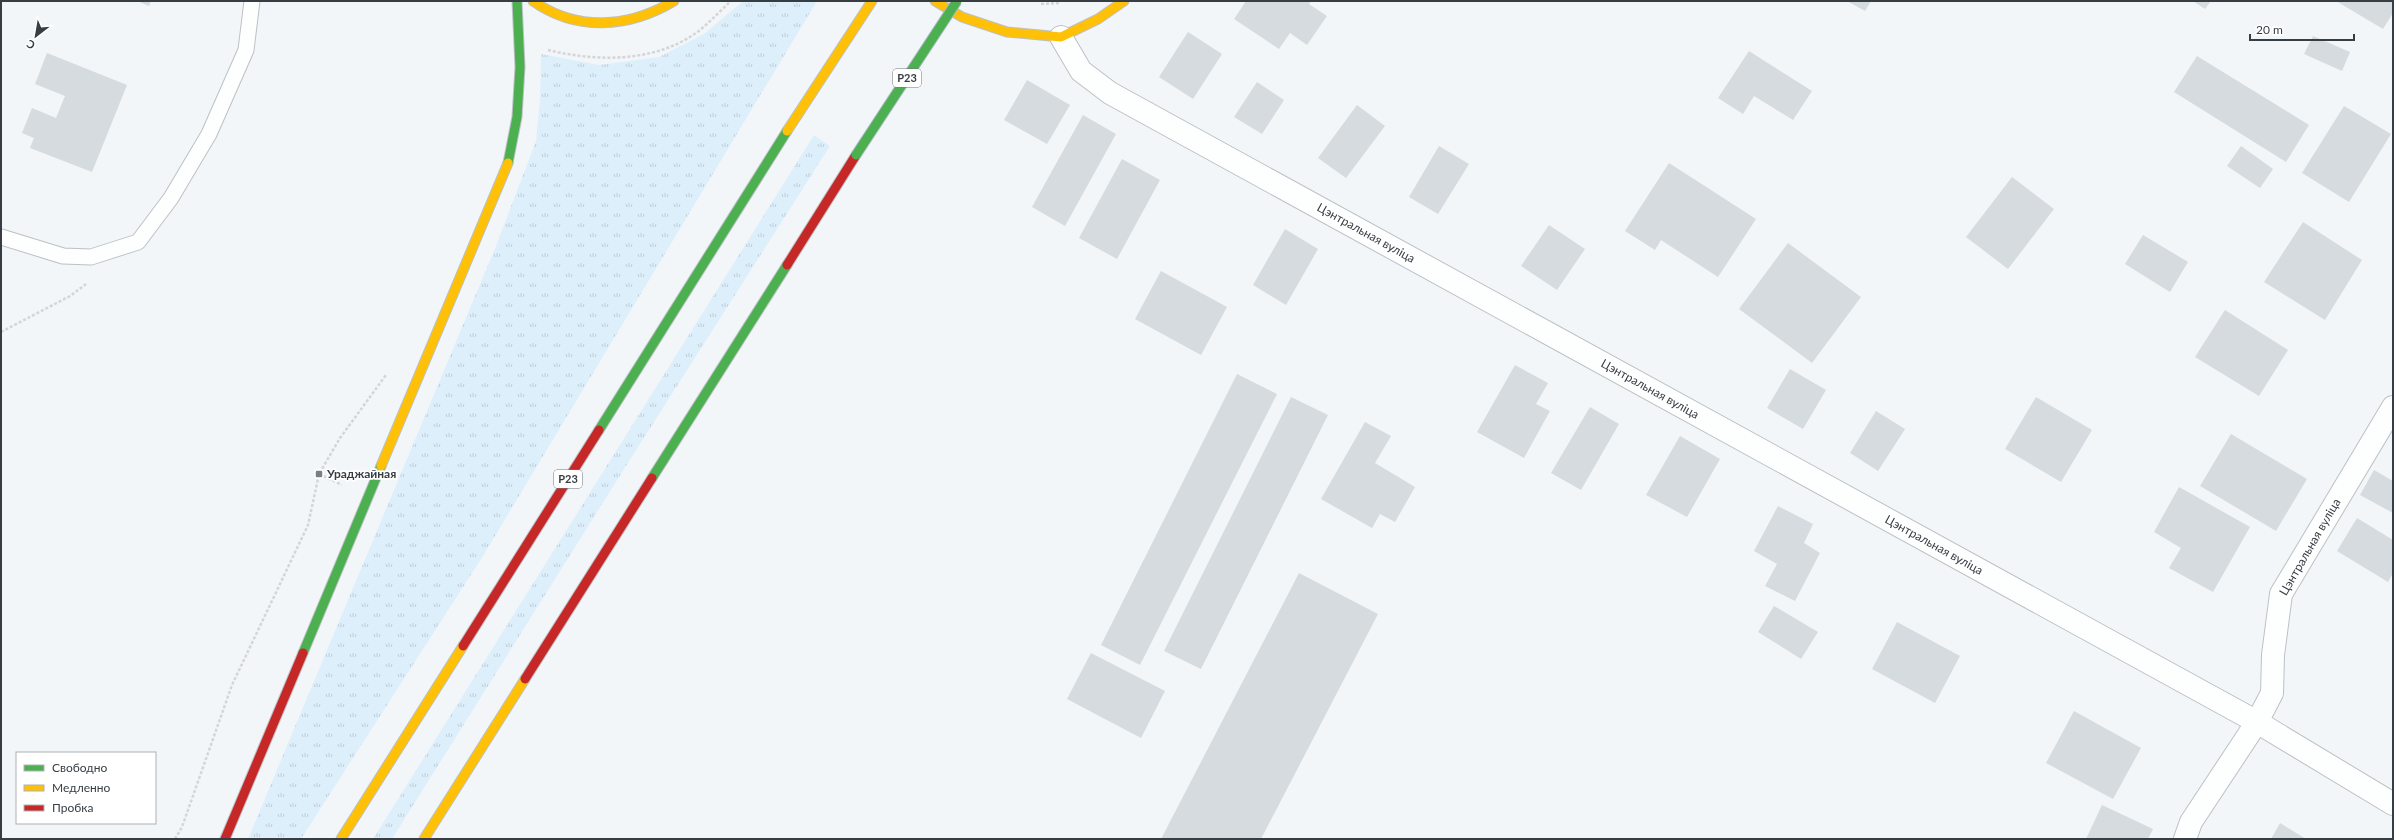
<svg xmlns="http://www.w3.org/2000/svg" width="2394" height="840" viewBox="0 0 2394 840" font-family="Lato,sans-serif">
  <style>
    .grass { fill: url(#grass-tufts) }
    .building { fill: #d5dbdf }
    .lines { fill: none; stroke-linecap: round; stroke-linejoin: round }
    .lane-casing { stroke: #bcc1c5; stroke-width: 17 }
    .street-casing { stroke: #bcc1c5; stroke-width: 24 }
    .fast-casing { stroke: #bcc1c5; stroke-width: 11 }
    .slow-casing { stroke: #bcc1c5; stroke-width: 11 }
    .jam-casing { stroke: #bcc1c5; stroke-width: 11 }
    .path { stroke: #d4d5d7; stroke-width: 2.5; stroke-dasharray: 3 2; stroke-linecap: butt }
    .lane { stroke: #fdfefe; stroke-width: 15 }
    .street { stroke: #fdfefe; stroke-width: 22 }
    .fast { stroke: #4caf50; stroke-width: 9 }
    .slow { stroke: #ffc107; stroke-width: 9 }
    .jam { stroke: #c62828; stroke-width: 9 }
    .fast-bridge-casing { stroke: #acbbc4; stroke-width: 11; stroke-linecap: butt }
    .fast-bridge { stroke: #4caf50; stroke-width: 9 }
    .poi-dot { fill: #787e83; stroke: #fff; stroke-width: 1.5 }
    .labels { text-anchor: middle; stroke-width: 3.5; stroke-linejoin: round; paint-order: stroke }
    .shield { fill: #fff; stroke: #72777b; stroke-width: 1 }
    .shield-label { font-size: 11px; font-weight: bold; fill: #363d43 }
    .street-label { font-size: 12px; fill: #363d43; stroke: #fff }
    .poi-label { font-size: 12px; font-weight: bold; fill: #363d43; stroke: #fff; text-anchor: start }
  </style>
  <defs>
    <pattern id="grass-tufts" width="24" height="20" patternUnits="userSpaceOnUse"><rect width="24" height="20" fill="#deeffc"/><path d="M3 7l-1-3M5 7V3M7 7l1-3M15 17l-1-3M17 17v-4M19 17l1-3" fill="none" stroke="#bfced9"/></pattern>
  </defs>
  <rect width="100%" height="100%" fill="#f2f6f9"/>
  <g class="grass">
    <polygon points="743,1 817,1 483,556 301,839 248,839 496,246 536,141 540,99 541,54 599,65 659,57 704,34"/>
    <polygon points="814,135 830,146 626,466 392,839 373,839"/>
  </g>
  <g class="building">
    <polygon points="137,1 151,1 149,6"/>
    <polygon points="1246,1 1311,1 1309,4 1327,16 1307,45 1290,33 1279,49 1234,19"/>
    <polygon points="1847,1 1871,1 1865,11"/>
    <polygon points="2193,1 2211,1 2205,9"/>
    <polygon points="2336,1 2393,1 2393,13 2383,29"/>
    <polygon points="1188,32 1222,54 1193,99 1159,77"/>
    <polygon points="2313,36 2350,52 2342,71 2304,54"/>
    <polygon points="1749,51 1812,91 1793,120 1754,96 1743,114 1718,98"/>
    <polygon points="47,53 127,85 92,172 30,148 34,138 22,133 32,108 56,118 65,96 35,84"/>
    <polygon points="2197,56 2309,125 2286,162 2174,92"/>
    <polygon points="1027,80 1070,105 1047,144 1004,120"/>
    <polygon points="1257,82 1284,100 1262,134 1234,117"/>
    <polygon points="1357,105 1385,126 1346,178 1318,158"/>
    <polygon points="2344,106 2391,134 2349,202 2302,173"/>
    <polygon points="1083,115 1116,134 1065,226 1032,207"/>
    <polygon points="1439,146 1469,164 1438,214 1409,197"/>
    <polygon points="2241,146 2273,169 2260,188 2227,166"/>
    <polygon points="1122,159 1160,180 1117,259 1079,238"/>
    <polygon points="1669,163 1756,219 1718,277 1661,240 1655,250 1625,231"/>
    <polygon points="2012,177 2054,209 2008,269 1966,237"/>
    <polygon points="2303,222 2362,260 2325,320 2264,282"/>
    <polygon points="1549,225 1585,249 1557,290 1521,266"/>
    <polygon points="1285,229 1318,249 1286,305 1253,285"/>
    <polygon points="2143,235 2188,262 2170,292 2125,264"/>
    <polygon points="1788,243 1861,297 1812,363 1739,309"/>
    <polygon points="1161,271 1227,307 1201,355 1135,319"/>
    <polygon points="2225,310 2288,350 2259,396 2195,357"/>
    <polygon points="1515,365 1548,383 1536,404 1550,411 1524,458 1477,432"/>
    <polygon points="1790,369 1826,390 1803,429 1767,408"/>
    <polygon points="1237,374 1277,394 1140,665 1101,645"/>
    <polygon points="1291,397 1328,415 1201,669 1164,651"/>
    <polygon points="2036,397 2092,430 2061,482 2005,449"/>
    <polygon points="1590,407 1619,424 1581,490 1551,473"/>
    <polygon points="1876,411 1905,429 1878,471 1850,453"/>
    <polygon points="1365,422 1391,436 1375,463 1415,487 1395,522 1380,514 1372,528 1321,499"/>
    <polygon points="2231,434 2307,479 2276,531 2200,486"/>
    <polygon points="1680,436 1720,459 1687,517 1646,495"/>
    <polygon points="2374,470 2393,481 2393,513 2360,495"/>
    <polygon points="2179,487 2250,527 2213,592 2169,568 2181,548 2154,532"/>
    <polygon points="1778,506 1813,524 1804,543 1820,553 1795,601 1765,586 1777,564 1754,551"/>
    <polygon points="2357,518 2393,540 2393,573 2388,582 2337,551"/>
    <polygon points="1299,573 1378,614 1261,839 1161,839"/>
    <polygon points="1774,606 1818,632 1801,659 1758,632"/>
    <polygon points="1897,622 1960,656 1935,703 1872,669"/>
    <polygon points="1091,653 1165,691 1141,738 1067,699"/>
    <polygon points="2074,711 2141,748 2113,799 2046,763"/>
    <polygon points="2102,805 2153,829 2148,839 2086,839"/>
    <polygon points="2280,823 2306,839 2271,839"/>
  </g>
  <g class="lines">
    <g class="lane-casing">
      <polyline id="lane" points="1,237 63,256 91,257 138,242 171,198 209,134 246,50 252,1"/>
    </g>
    <g class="street-casing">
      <g id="street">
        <polyline points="1061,37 1081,71 1110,93 2257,722 2393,804"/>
        <polyline points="2185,839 2191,822 2257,722 2272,693 2273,655 2281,594 2393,407"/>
      </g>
    </g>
    <g class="fast-casing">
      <g id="fast">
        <polyline points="508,163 517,117 520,67 517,1"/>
        <polyline points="599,430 787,131"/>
        <polyline points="652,478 787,265"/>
        <polyline points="303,653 381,466"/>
      </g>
    </g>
    <g class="slow-casing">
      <g id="slow">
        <path d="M 533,1 C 577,32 629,28 674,1"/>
        <polyline points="935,1 962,17 1007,32 1061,37 1098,19 1124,1"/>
        <polyline points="787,131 872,1"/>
        <polyline points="381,466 508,163"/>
        <polyline points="341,839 463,646"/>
        <polyline points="424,839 525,679"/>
      </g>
    </g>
    <g class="jam-casing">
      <g id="jam">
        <polyline points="787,265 856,155"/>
        <polyline points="463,646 599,430"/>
        <polyline points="525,679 652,478"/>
        <polyline points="225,839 303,653"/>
      </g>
    </g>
    <g class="path">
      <polyline points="1041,4 1060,3"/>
      <path d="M 548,50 C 598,62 657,63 700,30 C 711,21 721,10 731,1"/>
      <polyline points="1,332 70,296 86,284"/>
      <polyline points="319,474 342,485"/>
      <polyline points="175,839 182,827 232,685 308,525 319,474 340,438 386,375"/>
    </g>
    <use href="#lane" class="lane"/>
    <use href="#street" class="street"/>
    <use href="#fast" class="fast"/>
    <use href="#slow" class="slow"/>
    <use href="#jam" class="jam"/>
    <g class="fast-bridge-casing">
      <polyline id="fast-bridge" points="856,155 957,1"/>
    </g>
    <use href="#fast-bridge" class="fast-bridge"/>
  </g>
  <rect class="poi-dot" x="315" y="470" width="8" height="8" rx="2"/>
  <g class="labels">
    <g class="shield">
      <rect x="893" y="69" width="28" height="18" rx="3"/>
      <rect x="554" y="470" width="28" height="18" rx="3"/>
    </g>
    <g class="shield-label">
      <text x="907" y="82">Р23</text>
      <text x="568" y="483">Р23</text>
    </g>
    <g class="street-label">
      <text transform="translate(1366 233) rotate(29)" y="4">Цэнтральная вуліца</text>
      <text transform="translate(1650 389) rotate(29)" y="4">Цэнтральная вуліца</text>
      <text transform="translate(1934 545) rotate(29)" y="4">Цэнтральная вуліца</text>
      <text transform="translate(2310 547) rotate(-60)" y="4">Цэнтральная вуліца</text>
    </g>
    <g class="poi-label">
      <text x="327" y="478">Ураджайная</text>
    </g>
  </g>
  <rect width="2394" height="840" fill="none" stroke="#363d43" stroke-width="4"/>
  <rect x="16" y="752" width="140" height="72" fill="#ffffff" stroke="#afb1b4"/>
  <rect x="24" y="765" width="20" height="6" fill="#4caf50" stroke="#afb1b4"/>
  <text x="52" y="772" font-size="12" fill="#363d43">Свободно</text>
  <rect x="24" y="785" width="20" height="6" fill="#ffc107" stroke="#afb1b4"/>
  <text x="52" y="792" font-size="12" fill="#363d43">Медленно</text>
  <rect x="24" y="805" width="20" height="6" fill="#c62828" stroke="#afb1b4"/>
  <text x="52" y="812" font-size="12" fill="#363d43">Пробка</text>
  <g transform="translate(36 36) rotate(211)" stroke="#ffffff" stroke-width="3" paint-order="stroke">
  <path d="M0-3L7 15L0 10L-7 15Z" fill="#363d43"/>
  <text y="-6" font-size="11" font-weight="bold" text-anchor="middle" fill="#363d43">С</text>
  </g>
  <path d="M2250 34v6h104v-6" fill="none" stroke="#363d43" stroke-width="2"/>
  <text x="2256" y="34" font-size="12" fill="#363d43" stroke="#ffffff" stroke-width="3" paint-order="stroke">20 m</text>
</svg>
